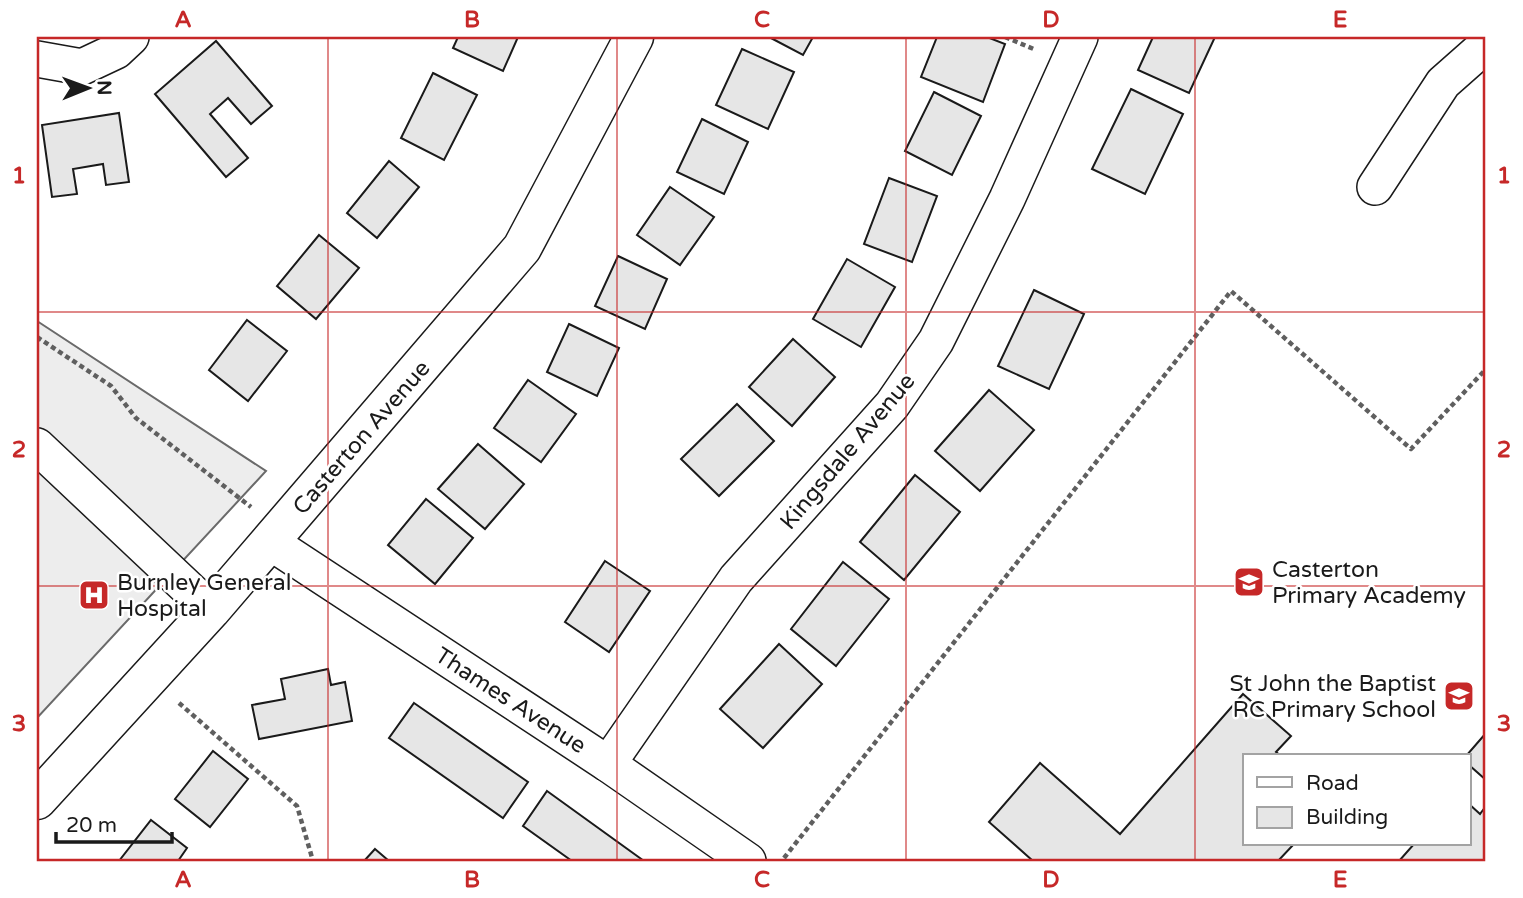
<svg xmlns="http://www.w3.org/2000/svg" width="1523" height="898" viewBox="0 0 1523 898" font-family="'Varela Round',sans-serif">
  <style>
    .parking { fill: #ededed; stroke: #6a6a6a; stroke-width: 2 }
    .building { fill: #e6e6e6; stroke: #1a1a1a; stroke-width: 2 }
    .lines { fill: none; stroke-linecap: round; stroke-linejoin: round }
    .street-casing { stroke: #1a1a1a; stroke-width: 38 }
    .highway-casing { stroke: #1a1a1a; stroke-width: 41 }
    .path { stroke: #5f5f5f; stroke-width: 4.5; stroke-dasharray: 5 3.5; stroke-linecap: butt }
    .street { stroke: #fff; stroke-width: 35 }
    .highway { stroke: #fff; stroke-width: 38 }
    .grid { fill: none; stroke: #c62828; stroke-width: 2; stroke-opacity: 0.55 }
    .labels { text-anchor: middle; stroke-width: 5; stroke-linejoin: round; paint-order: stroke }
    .street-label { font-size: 23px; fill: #1a1a1a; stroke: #fff }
    .poi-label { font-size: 23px; fill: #1a1a1a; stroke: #fff; text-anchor: start }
    .neatline { fill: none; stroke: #c62828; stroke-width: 2.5 }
    .grid-label { font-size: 23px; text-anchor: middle; font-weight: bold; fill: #c62828 }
  </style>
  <rect width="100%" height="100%" fill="#fff"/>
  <polygon class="parking" points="37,321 266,471 37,718"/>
  <g class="building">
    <polygon points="458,37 518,37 503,71 453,48"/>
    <polygon points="769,37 813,37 803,55"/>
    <polygon points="937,37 987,37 1005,44 983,102 921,77"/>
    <polygon points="1153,37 1215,37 1189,93 1138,70"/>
    <polygon points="216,41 272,106 251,124 228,98 210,114 248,158 226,177 155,94"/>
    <polygon points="742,49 794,72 768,129 716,105"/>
    <polygon points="433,73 477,95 444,160 401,138"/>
    <polygon points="1131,89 1183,114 1145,194 1092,169"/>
    <polygon points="934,92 981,116 952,175 905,151"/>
    <polygon points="119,113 129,182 106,185 103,164 73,169 77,194 52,197 42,125"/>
    <polygon points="702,119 748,142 724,194 677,172"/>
    <polygon points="389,161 419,187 377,238 347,213"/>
    <polygon points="889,178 937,196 912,262 864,244"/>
    <polygon points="670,187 714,217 680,265 637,235"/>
    <polygon points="319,235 359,268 316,319 277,286"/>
    <polygon points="618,256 667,279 645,329 595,306"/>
    <polygon points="847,259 895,287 861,347 813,319"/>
    <polygon points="1034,290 1084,314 1049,389 998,366"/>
    <polygon points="247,320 287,351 248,401 209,370"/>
    <polygon points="569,324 619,348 597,396 547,372"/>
    <polygon points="793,339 835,377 792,426 749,387"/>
    <polygon points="528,380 576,414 541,462 494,428"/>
    <polygon points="989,390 1034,430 980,491 935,451"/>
    <polygon points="737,404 774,441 719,496 681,459"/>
    <polygon points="478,444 524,484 485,529 438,489"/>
    <polygon points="915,475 960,512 904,580 860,542"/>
    <polygon points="426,499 473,538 435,584 388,545"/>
    <polygon points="605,561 650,591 609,652 565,622"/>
    <polygon points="843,562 889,599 836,666 791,629"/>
    <polygon points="779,644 822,684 763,748 720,709"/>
    <polygon points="328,669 331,685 345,682 352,721 259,739 252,705 285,699 281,679"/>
    <polygon points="1243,694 1291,736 1276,752 1281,756 1245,756 1245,844 1294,844 1278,861 1033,861 989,822 1040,763 1120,834"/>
    <polygon points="414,703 528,782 503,818 389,738"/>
    <polygon points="1486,733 1486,780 1469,765 1469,756 1466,756"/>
    <polygon points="213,751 248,779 210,827 175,799"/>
    <polygon points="547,791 644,861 572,861 523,826"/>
    <polygon points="1469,804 1480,814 1486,806 1486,861 1399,861 1414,844 1469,844"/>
    <polygon points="151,820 187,848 178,861 119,861"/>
    <polygon points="375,849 389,861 364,861"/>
  </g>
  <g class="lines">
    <g class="street-casing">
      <g id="street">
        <polyline points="37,59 82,67 116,51 131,37"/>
        <polyline points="1375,187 1443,83 1486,45"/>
        <polyline points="37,446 211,610"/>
        <polyline points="270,542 608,764 748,861"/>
        <polyline points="608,764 736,579 892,405 936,341 1007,199 1080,37"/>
      </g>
    </g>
    <g class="highway-casing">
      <polyline id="highway" points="37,800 211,610 522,248 634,37"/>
    </g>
    <g class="path">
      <polyline points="1005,37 1036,50"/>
      <polyline points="37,337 111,386 136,418 251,507"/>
      <polyline points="179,703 297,806 313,861"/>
      <polyline points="784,858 1231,291 1411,449 1486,369"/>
    </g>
    <use href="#street" class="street"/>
    <use href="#highway" class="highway"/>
  </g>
  <path class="grid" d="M 328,37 L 328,861M 617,37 L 617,861M 906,37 L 906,861M 1195,37 L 1195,861M 37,312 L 1486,312M 37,586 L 1486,586"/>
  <defs>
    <g id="school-square" transform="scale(1.575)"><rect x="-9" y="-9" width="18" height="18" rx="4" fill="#c62828" stroke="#fff"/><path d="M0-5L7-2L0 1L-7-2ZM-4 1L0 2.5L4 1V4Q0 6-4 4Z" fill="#fff"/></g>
    <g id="hospital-square" transform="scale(1.575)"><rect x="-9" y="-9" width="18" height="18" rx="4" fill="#c62828" stroke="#fff"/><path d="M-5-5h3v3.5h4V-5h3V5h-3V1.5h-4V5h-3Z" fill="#fff"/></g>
  </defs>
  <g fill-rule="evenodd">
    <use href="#school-square" x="1249" y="582"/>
    <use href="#hospital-square" x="94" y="595"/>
    <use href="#school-square" x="1459" y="696"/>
  </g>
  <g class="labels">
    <g class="street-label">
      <text transform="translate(361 437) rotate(-49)" y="8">Casterton Avenue</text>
      <text transform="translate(847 451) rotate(-50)" y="8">Kingsdale Avenue</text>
      <text transform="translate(511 700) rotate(33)" y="8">Thames Avenue</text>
    </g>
    <g class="poi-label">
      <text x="1272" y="577">Casterton<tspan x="1272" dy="26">Primary Academy</tspan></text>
      <text x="117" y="590">Burnley General<tspan x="117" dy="26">Hospital</tspan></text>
      <text x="1436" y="691" text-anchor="end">St John the Baptist<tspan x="1436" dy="26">RC Primary School</tspan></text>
    </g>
  </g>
  <rect width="1523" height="898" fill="none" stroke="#ffffff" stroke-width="77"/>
  <rect x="1243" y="754" width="228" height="91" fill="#ffffff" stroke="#a3a3a3" stroke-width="2"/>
  <rect x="1257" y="777" width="35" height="10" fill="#ffffff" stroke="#a3a3a3" stroke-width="2"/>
  <text x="1306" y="790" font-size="21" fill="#1a1a1a">Road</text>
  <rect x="1257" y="807" width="35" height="21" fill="#e6e6e6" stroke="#a3a3a3" stroke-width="2"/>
  <text x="1306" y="824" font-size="21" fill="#1a1a1a">Building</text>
  <g transform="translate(88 88) rotate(89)" stroke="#ffffff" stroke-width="5" paint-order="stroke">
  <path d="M0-5L12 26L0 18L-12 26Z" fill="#1a1a1a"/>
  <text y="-10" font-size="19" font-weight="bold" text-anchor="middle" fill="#1a1a1a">N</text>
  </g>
  <path d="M56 832v10h116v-10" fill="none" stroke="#1a1a1a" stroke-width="3.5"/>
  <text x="66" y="832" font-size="21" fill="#1a1a1a" stroke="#ffffff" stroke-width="5" paint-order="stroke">20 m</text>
  <rect x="38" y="38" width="1446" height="822" class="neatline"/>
  <g class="grid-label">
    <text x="183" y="27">A</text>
    <text x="472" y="27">B</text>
    <text x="762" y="27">C</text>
    <text x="1051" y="27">D</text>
    <text x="1340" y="27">E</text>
    <text x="19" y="183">1</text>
    <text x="1504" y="183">1</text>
    <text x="19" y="457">2</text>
    <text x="1504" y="457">2</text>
    <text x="19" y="731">3</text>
    <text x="1504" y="731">3</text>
    <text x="183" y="887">A</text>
    <text x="472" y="887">B</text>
    <text x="762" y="887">C</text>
    <text x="1051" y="887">D</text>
    <text x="1340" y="887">E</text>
  </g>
</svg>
